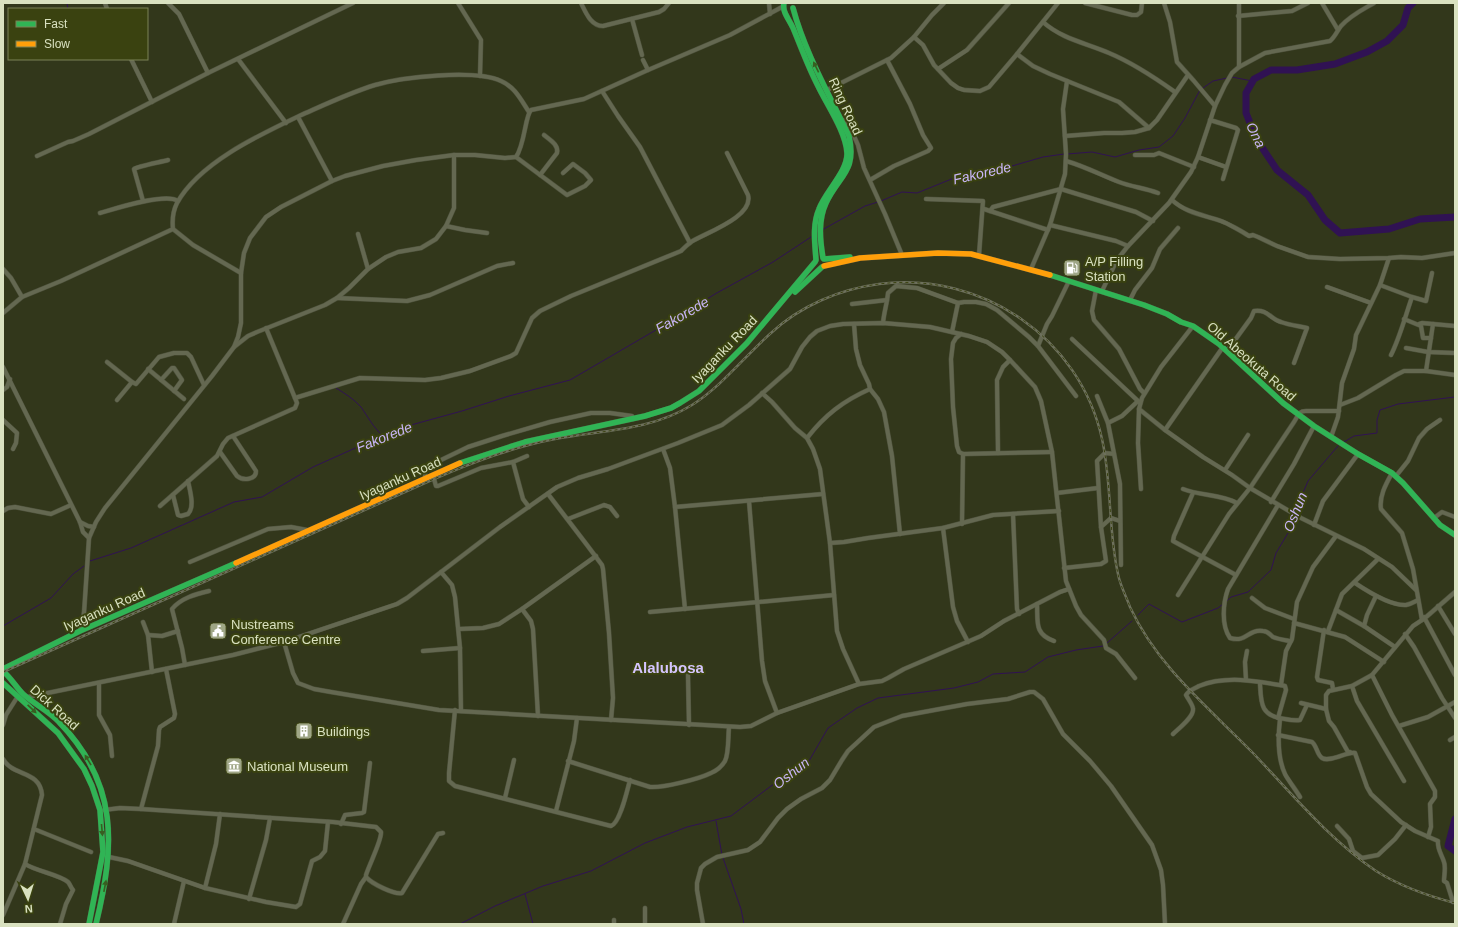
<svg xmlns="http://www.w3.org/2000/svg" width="1458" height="927" viewBox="0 0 1458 927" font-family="Arial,sans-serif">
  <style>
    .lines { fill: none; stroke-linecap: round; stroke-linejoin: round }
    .stream { stroke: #301253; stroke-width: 1 }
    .river { stroke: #301253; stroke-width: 7 }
    .street-casing { stroke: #4d513b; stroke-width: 5 }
    .fast-casing { stroke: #4d513b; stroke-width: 6 }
    .slow-casing { stroke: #4d513b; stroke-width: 6 }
    .street { stroke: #646851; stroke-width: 4 }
    .fast { stroke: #30b455; stroke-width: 5.5 }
    .slow { stroke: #ff9f0a; stroke-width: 5.5 }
    .rail-casing { stroke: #6d705c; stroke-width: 2.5 }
    .rail { stroke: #3a4210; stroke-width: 1; stroke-dasharray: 3; stroke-linecap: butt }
    .oneway { fill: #385e21 }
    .labels { text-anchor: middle; stroke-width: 4; stroke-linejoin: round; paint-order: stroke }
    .street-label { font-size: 13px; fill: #d9e1c0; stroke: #3a4210 }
    .poi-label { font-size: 13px; fill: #d9e1c0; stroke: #3a4210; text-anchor: start }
    .water-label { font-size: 14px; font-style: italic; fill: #c9b6f7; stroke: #3a4210 }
    .quarter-label { font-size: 15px; font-weight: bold; fill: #d5c5fe; stroke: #3a4210 }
  </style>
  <rect width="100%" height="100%" fill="#32371b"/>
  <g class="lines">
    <g class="stream">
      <polyline points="67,3 68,9"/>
      <polyline points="1232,77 1252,81"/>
      <polyline points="1203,88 1213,81 1227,78"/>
      <polyline points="1067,154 1092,152 1115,157 1139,150 1159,147 1173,136 1185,118 1200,90"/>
      <polyline points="881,201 902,192 917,193 959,176 1005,168 1043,157 1064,154"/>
      <polyline points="822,230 865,206 878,202"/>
      <path d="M 336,388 C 344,393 354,399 361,407 C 368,417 373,427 382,435"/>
      <polyline points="1344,442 1354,436 1377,433 1377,420 1380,410 1398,404 1455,397"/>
      <polyline points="1297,513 1300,500 1308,481 1338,446"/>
      <polyline points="90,561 131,548 234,502 262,497 313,467 400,428 462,411 509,396 570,380 680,316 715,294 773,262 811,237"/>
      <polyline points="1227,601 1231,597 1248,592 1271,570 1276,553 1291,528 1296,516"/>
      <polyline points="1138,615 1149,604 1182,622 1218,608 1223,604"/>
      <polyline points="3,626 51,598 73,574 84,566"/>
      <polyline points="1107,643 1132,621"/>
      <polyline points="716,821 722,855"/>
      <polyline points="723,858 741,909 744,924"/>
      <polyline points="525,894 533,924"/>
      <polyline points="460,924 495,906 543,886 591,871 645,843 687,827 731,816 771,786 809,761 828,728 857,708 878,698 954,688 978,682 993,674 1025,672 1048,657 1076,650 1103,646"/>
    </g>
    <g class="river">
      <polyline points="1413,3 1408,8 1403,25 1387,41 1367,52 1335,64 1297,70 1271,70 1254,79 1246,93 1246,113 1257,140 1277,170 1308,195 1325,220 1340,233 1389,229 1420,219 1455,217"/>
      <polyline points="1455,819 1448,846 1455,851"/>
    </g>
    <g class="street-casing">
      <g id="street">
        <polyline points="105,3 107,9"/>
        <polyline points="168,3 179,14 208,73"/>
        <polyline points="458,3 481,40 480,76"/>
        <path d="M 581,3 C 586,13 591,26 603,26 L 659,12 L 664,9 L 669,3"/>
        <polyline points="769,3 770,14"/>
        <polyline points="1085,3 1132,15 1137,15 1141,12 1142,3"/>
        <polyline points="1164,3 1170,22 1177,62 1194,81 1215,106"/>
        <polyline points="1322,3 1338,30"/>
        <polyline points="1238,16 1292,11 1308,3"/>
        <polyline points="632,19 642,55"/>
        <path d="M 1043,22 C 1062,39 1086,43 1109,53 C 1133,63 1154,77 1175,92"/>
        <polyline points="914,37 923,45 934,65 951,83 958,88 964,90 980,91 989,87 1017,54 1058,3"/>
        <polyline points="1017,54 1033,66 1050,74 1119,102 1149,128"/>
        <polyline points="131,59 152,102"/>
        <polyline points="238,59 286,123"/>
        <polyline points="643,60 648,70"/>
        <polyline points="1239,67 1239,3"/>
        <polyline points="938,69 967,50 1009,3"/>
        <polyline points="827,90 891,58 914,37 932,15 944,3"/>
        <polyline points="602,91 618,116 640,147 690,243"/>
        <polyline points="298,117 332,181"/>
        <polyline points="841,119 845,121 850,127 858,145 864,168 885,214 902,255"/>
        <polyline points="1210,120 1236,128 1238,130 1223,179"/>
        <polyline points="1065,136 1104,133 1122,133 1135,132 1149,128 1157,120 1188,75"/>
        <polyline points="1135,155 1154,155 1159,153 1194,167"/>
        <polyline points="37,156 68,142 73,141 89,134 208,73 353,3"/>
        <polyline points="516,157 567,195 585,186 591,180 585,173 573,164 563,173"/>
        <polyline points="1198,157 1226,167"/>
        <path d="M 1066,161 C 1084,166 1101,175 1119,182 C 1132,187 1145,188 1158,193"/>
        <path d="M 540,175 L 557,153 C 559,145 550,140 544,135"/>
        <polyline points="870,180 894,166 928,151 931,148 923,135 910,104 887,60"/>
        <polyline points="926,199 983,201 979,255"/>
        <path d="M 1172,200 C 1186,213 1204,215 1221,221 C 1227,223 1243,232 1249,236 L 1253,235 L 1258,237 L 1277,246 L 1308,257 L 1340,259 L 1389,258 L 1401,257 L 1422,258 L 1455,253"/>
        <path d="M 143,201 L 134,169 C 138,166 161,162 168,160"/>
        <polyline points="984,209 1048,230"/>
        <polyline points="990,211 993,207 1061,189 1136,212 1153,221"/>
        <path d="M 100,213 C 114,209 166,192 178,201"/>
        <polyline points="1050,225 1116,241 1128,246"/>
        <polyline points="446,226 465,230 487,233"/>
        <polyline points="358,234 368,269"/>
        <polyline points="3,269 11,278 22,297"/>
        <polyline points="1031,269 1050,225 1065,174 1066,154 1063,109 1067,81"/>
        <path d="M 241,273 L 193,245 L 173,229 C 172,220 173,211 177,203 C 199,163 259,135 299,116 C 324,105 349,93 375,85 C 403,77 474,69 501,81 C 515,87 521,100 529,112"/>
        <polyline points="1380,285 1412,297 1426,301 1432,273"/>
        <polyline points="1327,287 1371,303"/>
        <polyline points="1096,290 1092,311 1094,320 1119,349 1140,389 1144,393"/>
        <path d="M 1102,291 L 1117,260 L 1128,246 L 1169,203 L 1191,172 L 1198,157 L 1215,106 L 1225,85 L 1232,73 L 1239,67 L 1265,53 L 1330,41 C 1335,37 1337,31 1341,26 C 1351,15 1362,10 1374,3"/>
        <polyline points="337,298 407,301 430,295 497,266 513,263"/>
        <polyline points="1130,300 1135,290 1152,268 1160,249 1178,228"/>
        <polyline points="852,304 887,300"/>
        <polyline points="3,313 22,297 61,281 173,229"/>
        <polyline points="1404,319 1421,326 1423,338 1431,338"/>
        <path d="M 883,323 C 884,312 887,304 888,293 L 896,286 L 917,288 L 958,303 L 964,302 L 976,302 L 986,304 L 997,310 L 1029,337 L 1038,346 L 1076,396"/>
        <polyline points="854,324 856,349 860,365 869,384 870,389 878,399 884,412 892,456 900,534"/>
        <polyline points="1419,324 1422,323 1433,324"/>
        <polyline points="952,332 958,303"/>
        <polyline points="961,334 956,338 953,343 951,359 953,407 957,446 959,452 963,454 962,524"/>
        <polyline points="1072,339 1138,401 1140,403"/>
        <polyline points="1038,346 1047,324 1052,316 1069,281"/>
        <polyline points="234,347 248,336 257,332 325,305 337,298 349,288 368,269 386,257 398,252 421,248 436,239 446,226 454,208 454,155"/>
        <polyline points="1406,348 1428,352 1455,353"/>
        <path d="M 1227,351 L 1251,318 L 1254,311 C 1268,309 1270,319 1281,322 C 1289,325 1298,326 1307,328 L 1294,363"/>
        <path d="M 1391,355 C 1400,337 1405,317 1412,297"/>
        <polyline points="107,362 132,382 136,384 159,357 174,353 187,353 191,357 204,385"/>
        <polyline points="3,367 80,522 83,532 89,538"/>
        <polyline points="148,369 184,399"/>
        <polyline points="1426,371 1433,324 1455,326"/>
        <polyline points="161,380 172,368 174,368 182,380 174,391"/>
        <polyline points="3,390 7,387 10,379"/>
        <polyline points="762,393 772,402 795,428 807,438 813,449 820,469 830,543 837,631 843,649 859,684"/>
        <polyline points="1097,396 1108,423 1120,484 1121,565"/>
        <path d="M 295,398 L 360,378 L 425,380 L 441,378 L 470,371 L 511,356 L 516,353 L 532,318 L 540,311 L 571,296 L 681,251 C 684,248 687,245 691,242 C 705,233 754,217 748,195 L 727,153"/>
        <polyline points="117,400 132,382"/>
        <polyline points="1340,405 1358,398 1396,375 1404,371 1426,371 1455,375"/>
        <polyline points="1139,409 1165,430 1203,457 1232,475 1250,488 1301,518 1364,549 1392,567 1416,590"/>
        <polyline points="3,420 17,433 16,443 13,449"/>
        <polyline points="1108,423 1122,416 1138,401"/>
        <polyline points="1165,430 1223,347"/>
        <polyline points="1331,437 1338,417 1342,383 1354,349 1356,335 1380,285 1389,258"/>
        <path d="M 807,438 C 825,415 843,401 870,389"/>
        <polyline points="663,449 670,468 675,507 685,609"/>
        <path d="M 220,452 L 237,476 C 243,481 256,480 256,471 L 233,436"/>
        <polyline points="998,453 997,380 1003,367 1010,360"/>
        <polyline points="963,454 1052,452"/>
        <polyline points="513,462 523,499 529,507"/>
        <polyline points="1225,470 1248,435"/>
        <path d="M 1392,473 C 1386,484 1379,496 1381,509 L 1402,533 L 1413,569 L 1422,620"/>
        <polyline points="431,476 434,479 436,486 438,486 481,468 513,462 527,456"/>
        <polyline points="1396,476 1408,461 1419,438 1427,429 1440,420"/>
        <polyline points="425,479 425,470 439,461 468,447 502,436 550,422 591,413 610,413 632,416 633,419"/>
        <polyline points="1141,489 1138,443 1139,409 1142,398 1161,367 1193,326"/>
        <path d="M 1183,489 C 1200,496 1220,494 1237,503"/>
        <polyline points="1057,493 1098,488"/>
        <polyline points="1193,493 1174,536 1173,541 1236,575"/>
        <polyline points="548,494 587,545 602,565 603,569 609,633 613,698 611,720"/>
        <path d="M 173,495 L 178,515 L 181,516 L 188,514 C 195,507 190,491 188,481"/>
        <polyline points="749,501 762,661 765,681 777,713"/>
        <polyline points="1271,502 1294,464 1314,426"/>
        <path d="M 1278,505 L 1228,589 C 1223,603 1221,625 1230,638 C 1247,643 1247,629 1263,631 C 1268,631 1269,634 1273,637 C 1278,639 1284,640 1289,641 L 1291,641"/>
        <polyline points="160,506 217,456 223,444 228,438 295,408 297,403 295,398 266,328"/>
        <polyline points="675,507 823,494"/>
        <polyline points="3,511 8,508 15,507 51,514 71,505"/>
        <polyline points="1013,514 1017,609 1019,614"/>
        <polyline points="1434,518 1442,512 1455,517"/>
        <polyline points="568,519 604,505 610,507 617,516"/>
        <polyline points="80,522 88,526 94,527"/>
        <polyline points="1314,525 1323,501 1358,454"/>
        <polyline points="1101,527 1111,518 1120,521"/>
        <polyline points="943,528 953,607 957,621 968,642"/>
        <polyline points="830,543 844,542 868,538 943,528 993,515 1059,511"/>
        <polyline points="190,562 268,529 291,527 307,530"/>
        <polyline points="1064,568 1101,564 1106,561 1101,527 1097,461 1105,453 1114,454"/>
        <polyline points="441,572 452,585 455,597 460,648 461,711"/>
        <path d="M 1355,583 C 1367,591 1391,606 1406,605 C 1411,604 1414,602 1418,600"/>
        <path d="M 1178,595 L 1229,514 L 1250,488 L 1294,422 C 1298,416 1298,411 1306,411 L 1339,411"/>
        <polyline points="1252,598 1265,608 1294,619"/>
        <path d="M 1037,604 C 1038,622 1034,634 1054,641"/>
        <polyline points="1438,606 1455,634"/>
        <polyline points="522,609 531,621 533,629 538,716"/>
        <polyline points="1336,610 1364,626 1395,647"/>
        <polyline points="650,612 834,595"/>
        <polyline points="84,613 89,627"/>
        <polyline points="1424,617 1455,675"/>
        <polyline points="143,622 148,635 152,672"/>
        <polyline points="1294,623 1345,637 1384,662"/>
        <polyline points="1364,626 1367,615 1376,596"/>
        <polyline points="459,629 483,628 499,624 522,609 596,556"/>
        <polyline points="1324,630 1317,677 1318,680 1332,683 1333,689"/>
        <path d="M 80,631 L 84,613 L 89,538 L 96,522 L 105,508 L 212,376 L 234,347 L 238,337 L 241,323 L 241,273 L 244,253 L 250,238 L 266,217 L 281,207 L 332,181 L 345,176 L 383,166 L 416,160 L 454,155 L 475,155 L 505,158 L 516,157 C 525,144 525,116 531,110 L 584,99 L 648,70 L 730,35 L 782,7"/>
        <polyline points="1328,631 1342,594 1378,559"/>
        <polyline points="1405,634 1414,647 1442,698 1455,718"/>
        <polyline points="148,635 162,636 178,631"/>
        <polyline points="284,642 293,673 298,683 314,689 331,692 439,710 740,727 751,726 777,713 859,684 882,681 888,678 904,669 981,636 1004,621 1060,592 1069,589"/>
        <polyline points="423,651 460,648"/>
        <path d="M 185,665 L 182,648 L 172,609 C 181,598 196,594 209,591"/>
        <polyline points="688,675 689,725"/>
        <polyline points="1372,675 1392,715 1435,791 1435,797 1430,804 1431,827 1428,837"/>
        <polyline points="1246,680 1245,662 1247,651"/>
        <polyline points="99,683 99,715 110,735 112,756"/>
        <path d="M 1260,683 C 1261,703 1260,716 1285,719 C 1290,720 1295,721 1300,720 L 1307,705"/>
        <polyline points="1281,685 1286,651 1292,639 1297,602 1313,567 1336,536"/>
        <polyline points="1352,686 1357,701 1404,781"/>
        <polyline points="28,697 233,655 284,642 397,604 407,598 500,527 557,487 578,478 608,469 678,443 722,425 749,405 790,369 802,347 810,337 817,331 830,326 843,324 883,323 930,327 969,336 987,342 1002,352 1010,360 1035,387 1041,401 1052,452 1066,581 1076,606 1081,615 1104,640 1106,648 1116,654 1135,678"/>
        <polyline points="1301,703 1326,709"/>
        <path d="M 455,710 L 449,773 L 449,781 L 455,786 L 611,826 C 620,823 627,791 630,780"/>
        <path d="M 1280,719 C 1278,736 1277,757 1285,774 C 1288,780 1296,790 1300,797"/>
        <polyline points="3,725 6,715 18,696"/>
        <polyline points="1399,726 1428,717 1455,702"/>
        <path d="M 1173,734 C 1178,729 1194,717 1193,709 C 1193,705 1188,699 1186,695 C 1189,690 1194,689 1199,686 C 1226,675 1257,681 1285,686 L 1286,690 L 1278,718"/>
        <path d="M 1278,735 L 1312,742 C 1317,746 1317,755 1322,758 C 1330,763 1348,751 1355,753 L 1367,787 L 1371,794 L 1401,822 L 1415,831 L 1438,841 C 1437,849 1442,855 1444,862 C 1446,867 1444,876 1444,881 L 1447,883 L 1453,902"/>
        <polyline points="1450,740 1455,737"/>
        <polyline points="1350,752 1348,752 1334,727 1329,721 1326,709 1326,695 1329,691 1352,686 1372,675 1413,626 1425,618 1455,592"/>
        <path d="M 3,759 C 13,777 40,770 42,795 L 25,864 L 3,915"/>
        <path d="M 568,761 L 650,787 C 663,788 699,779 711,773 C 716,771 722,766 725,761 C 729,753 728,736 729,727"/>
        <polyline points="505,798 514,760"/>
        <polyline points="141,809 158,746 159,730 160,727 174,718 175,714 166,669"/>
        <path d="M 104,810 L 120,808 L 141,809 L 333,822 L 376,827 L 381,832 C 382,840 369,865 366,875 L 366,877 L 361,884 L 343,924"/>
        <polyline points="556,811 574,741 577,718"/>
        <polyline points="341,824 345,815 362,813 364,812 370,763"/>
        <polyline points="1337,826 1349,839 1353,851 1362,858 1378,855 1395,839 1406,825"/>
        <polyline points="34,829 91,852"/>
        <polyline points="109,857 128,861 205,888 266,902 296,907 300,904 312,861 320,857 325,851 328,822"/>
        <path d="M 25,864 C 36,871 60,875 68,882 C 70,884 71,888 73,890 L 66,904 L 60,924"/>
        <path d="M 366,877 C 372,884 395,895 402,893 L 438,834 L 443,833"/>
        <polyline points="205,888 216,844 220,814"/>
        <polyline points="249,899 266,840 270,818"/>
        <polyline points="645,908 645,924"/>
        <polyline points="174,924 184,881"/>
        <polyline points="614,924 614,920"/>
        <polyline points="703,924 697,890 697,883 701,868 705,864 717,857 748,850 760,842 778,818 787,809 801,799 822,788 830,780 842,760 848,751 874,727 902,716 967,704 1008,699 1030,692 1034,692 1043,699 1063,734 1090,761 1111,786 1152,845 1161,870 1163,885 1165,924"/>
      </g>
    </g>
    <g class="fast-casing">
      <g id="fast">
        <path d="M 784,3 C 782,12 789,19 793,28 C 801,47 808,67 818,86 C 827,105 846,132 847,153 C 848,171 825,192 819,209 C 812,225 815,244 816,260"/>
        <path d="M 793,8 C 805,53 829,94 849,136 C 857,172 839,175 826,203 C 818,220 820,240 823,258"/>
        <polyline points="824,259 850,257"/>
        <polyline points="1050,275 1144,305 1167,314 1181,322 1193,326 1219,344 1283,403 1314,426 1358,454 1392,473 1403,483 1440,525 1455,535"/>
        <polyline points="795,292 822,267"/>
        <polyline points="460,463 525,442 645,416 671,408 680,403 699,391 747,343 815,262"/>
        <polyline points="3,669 80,631 236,563"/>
        <path d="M 3,671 C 11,678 16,687 23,694 C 34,704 49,711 59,722 C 119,784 115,846 96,924"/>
        <polyline points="3,683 58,733 84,769 92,786 100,810 103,852 89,924"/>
      </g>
    </g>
    <g class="slow-casing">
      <g id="slow">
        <polyline points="824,266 860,258 938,253 971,254 1050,275"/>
        <polyline points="236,563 460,463"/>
      </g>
    </g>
    <use href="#street" class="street"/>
    <use href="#fast" class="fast"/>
    <use href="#slow" class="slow"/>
    <g class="rail-casing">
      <path id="rail" d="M 3,672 L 434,479 C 474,462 513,447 555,439 C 602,430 650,431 692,405 C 722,386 744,357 771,333 C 800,306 840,289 879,284 C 982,271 1080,338 1102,439 C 1112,483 1108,530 1118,574 C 1120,585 1126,596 1130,607 C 1157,666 1209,708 1253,753 C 1292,794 1329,839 1376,871 C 1400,886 1428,896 1455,903"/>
    </g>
    <use href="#rail" class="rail"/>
  </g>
  <defs><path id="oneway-solid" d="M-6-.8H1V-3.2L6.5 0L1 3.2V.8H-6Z"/></defs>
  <g class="oneway">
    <use href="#oneway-solid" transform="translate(816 67) rotate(-116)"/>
    <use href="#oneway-solid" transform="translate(32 709) rotate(43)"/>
    <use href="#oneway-solid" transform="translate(88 760) rotate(-121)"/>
    <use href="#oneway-solid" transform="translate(102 830) rotate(85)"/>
    <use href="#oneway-solid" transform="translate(105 886) rotate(-79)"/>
  </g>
  <defs>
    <g id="fuel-square" transform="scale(0.9)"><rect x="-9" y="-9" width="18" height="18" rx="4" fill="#9fa686" stroke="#3a4210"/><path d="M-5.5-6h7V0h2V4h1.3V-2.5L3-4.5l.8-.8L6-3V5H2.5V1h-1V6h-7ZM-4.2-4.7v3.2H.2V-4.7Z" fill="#fff"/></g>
    <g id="civic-square" transform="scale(0.9)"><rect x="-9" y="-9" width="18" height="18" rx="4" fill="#9fa686" stroke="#3a4210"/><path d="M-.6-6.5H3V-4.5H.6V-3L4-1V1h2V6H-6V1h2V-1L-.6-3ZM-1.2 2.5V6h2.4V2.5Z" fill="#fff"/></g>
    <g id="building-square" transform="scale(0.9)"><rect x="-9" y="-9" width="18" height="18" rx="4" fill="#9fa686" stroke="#3a4210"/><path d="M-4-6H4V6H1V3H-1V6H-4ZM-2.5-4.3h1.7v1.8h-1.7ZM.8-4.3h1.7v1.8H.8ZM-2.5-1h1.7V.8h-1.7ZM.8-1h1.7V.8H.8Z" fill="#fff"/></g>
    <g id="museum-square" transform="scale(0.9)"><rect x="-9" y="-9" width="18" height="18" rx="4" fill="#9fa686" stroke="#3a4210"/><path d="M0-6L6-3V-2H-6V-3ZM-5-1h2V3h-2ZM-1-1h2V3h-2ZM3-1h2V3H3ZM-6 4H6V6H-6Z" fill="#fff"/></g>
  </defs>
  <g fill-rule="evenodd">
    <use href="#fuel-square" x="1072" y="268"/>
    <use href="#civic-square" x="218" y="631"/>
    <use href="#building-square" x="304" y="731"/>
    <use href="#museum-square" x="234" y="766"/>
  </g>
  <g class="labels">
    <g class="street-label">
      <text transform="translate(846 106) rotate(65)" y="5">Ring Road</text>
      <text transform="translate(724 349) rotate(-46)" y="5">Iyaganku Road</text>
      <text transform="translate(1252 361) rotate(41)" y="5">Old Abeokuta Road</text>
      <text transform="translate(400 478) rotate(-24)" y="5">Iyaganku Road</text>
      <text transform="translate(104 609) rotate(-24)" y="5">Iyaganku Road</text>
      <text transform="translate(55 707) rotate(42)" y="5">Dick Road</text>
    </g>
    <g class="poi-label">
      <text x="1085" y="266">A/P Filling<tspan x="1085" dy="15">Station</tspan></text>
      <text x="231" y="629">Nustreams<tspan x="231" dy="15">Conference Centre</tspan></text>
      <text x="317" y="736">Buildings</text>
      <text x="247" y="771">National Museum</text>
    </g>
    <g class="water-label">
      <text transform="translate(1256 135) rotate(64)" y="5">Ona</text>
      <text transform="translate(982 173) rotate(-13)" y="5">Fakorede</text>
      <text transform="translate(682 315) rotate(-30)" y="5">Fakorede</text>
      <text transform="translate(384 437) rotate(-22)" y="5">Fakorede</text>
      <text transform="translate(1295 512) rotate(-68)" y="5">Oshun</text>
      <text transform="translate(791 773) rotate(-38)" y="5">Oshun</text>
    </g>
    <g class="quarter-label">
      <text x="668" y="673">Alalubosa</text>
    </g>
  </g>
  <rect width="1458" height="927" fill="none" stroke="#d9e1c0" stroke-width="8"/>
  <rect x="8" y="8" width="140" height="52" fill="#3a4210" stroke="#7a8256"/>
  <rect x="16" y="21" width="20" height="6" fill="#30b455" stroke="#7a8256"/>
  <text x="44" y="28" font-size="12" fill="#d9e1c0">Fast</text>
  <rect x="16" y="41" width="20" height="6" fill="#ff9f0a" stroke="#7a8256"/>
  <text x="44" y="48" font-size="12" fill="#d9e1c0">Slow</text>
  <g transform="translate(28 899) rotate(176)" stroke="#3a4210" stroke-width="3" paint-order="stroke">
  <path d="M0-3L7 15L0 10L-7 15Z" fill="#d9e1c0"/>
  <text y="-6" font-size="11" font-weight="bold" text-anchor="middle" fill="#d9e1c0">N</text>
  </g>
</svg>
